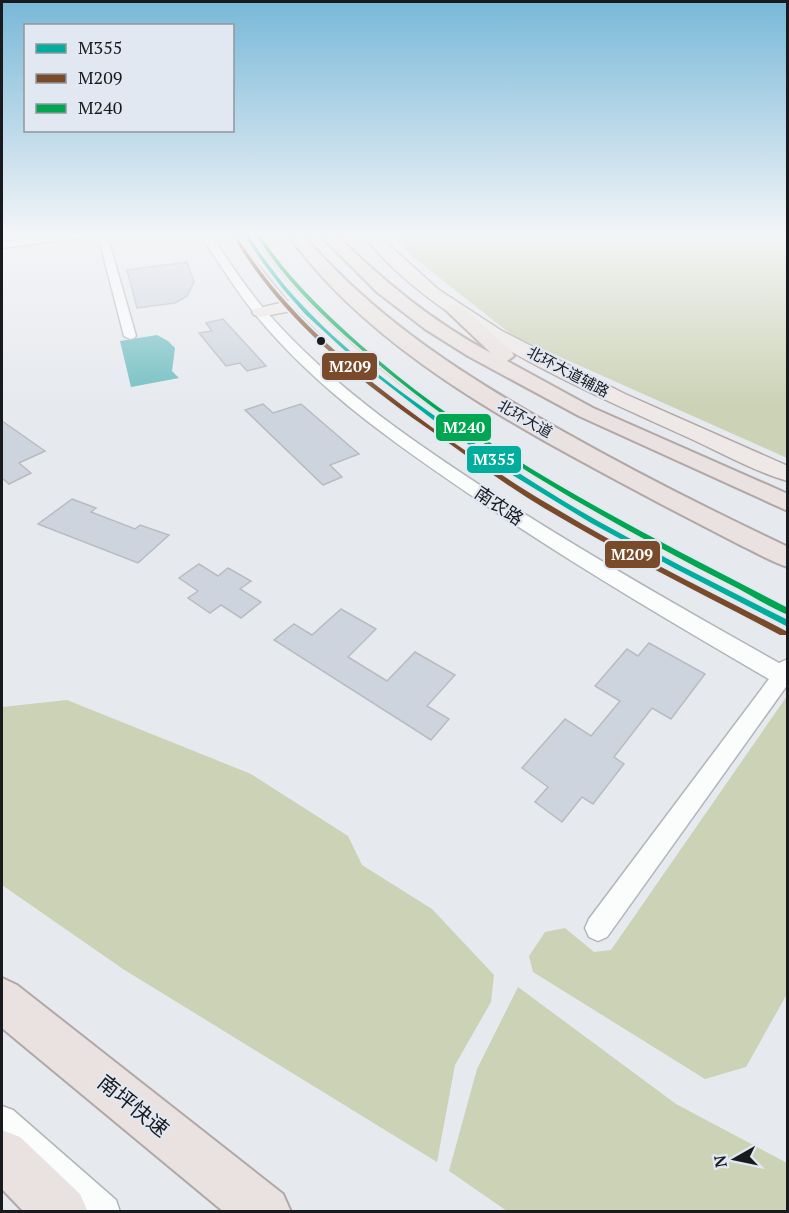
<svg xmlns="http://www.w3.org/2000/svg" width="789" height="1213" viewBox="0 0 789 1213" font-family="'PT Serif','Noto Sans SC',serif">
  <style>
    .green { fill: #ccd2b5 }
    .water { fill: #70bec1 }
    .building { fill: #ced4de; stroke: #b9bbbf; stroke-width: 1.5 }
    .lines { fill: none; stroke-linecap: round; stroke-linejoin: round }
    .minor-casing { stroke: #b2b5b8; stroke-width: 3 }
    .tertiary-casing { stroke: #b2b5b8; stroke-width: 3 }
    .primary-casing { stroke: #b1a7a6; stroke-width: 3 }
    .trunk-casing { stroke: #b1a7a6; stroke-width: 4 }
    .minor { fill: #fbfcfc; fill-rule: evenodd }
    .tertiary { fill: #fbfcfc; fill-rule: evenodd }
    .primary { fill: #eee8e7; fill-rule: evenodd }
    .trunk { fill: #eae2e0; fill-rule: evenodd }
    .bus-1-casing { stroke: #e2e8f2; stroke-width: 4 }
    .bus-2-casing { stroke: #e2e8f2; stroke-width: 4 }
    .bus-3-casing { stroke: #e2e8f2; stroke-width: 4 }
    .bus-1 { fill: #01ad9c; fill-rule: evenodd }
    .bus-2 { fill: #7a4b2a; fill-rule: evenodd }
    .bus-3 { fill: #00a651; fill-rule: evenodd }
    .bus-dot { fill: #181a1e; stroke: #e2e8f2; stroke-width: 2 }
    .labels { text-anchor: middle; stroke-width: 4.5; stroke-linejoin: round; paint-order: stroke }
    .far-street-label { font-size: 15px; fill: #181a1e; stroke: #e2e8f2 }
    .street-label { font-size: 18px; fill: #181a1e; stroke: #e2e8f2 }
    .near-street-label { font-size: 21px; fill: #181a1e; stroke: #e2e8f2 }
    .line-badge { stroke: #e2e8f2; stroke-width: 2 }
    .badge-label { font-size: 16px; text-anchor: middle; font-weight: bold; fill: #fff }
  </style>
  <rect width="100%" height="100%" fill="#e6e9ee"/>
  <g class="green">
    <polygon points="392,235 787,235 787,458 513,336 412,256"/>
    <polygon points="787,696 787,994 746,1067 705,1079 533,972 529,956 545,932 565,928 594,952 611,950"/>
    <polygon points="67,700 251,774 348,836 362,865 432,909 494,975 491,1002 455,1065 437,1162 123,969 2,885 2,707"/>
    <polygon points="518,987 676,1104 787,1163 787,1211 507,1211 449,1171 477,1069"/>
  </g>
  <polygon class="water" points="157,335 168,341 175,348 172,371 179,378 131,387 120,341"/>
  <g class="building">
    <polygon points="187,262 194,282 187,296 175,303 137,308 127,270"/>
    <polygon points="223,319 266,366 247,371 240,363 226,366 199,333 212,331 206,323"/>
    <polygon points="263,404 273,413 301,404 359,454 330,465 342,477 323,485 245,410"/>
    <polygon points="2,421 45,451 19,463 31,473 9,484 2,478"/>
    <polygon points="72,499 96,508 91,512 135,529 140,525 169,535 138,563 38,524"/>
    <polygon points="199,564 218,576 228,568 251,581 240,589 261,602 241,618 221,605 210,613 188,598 198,591 179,578"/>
    <polygon points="341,609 376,629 348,657 387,681 415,652 455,675 427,706 449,719 431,740 274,640 294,624 312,635"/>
    <polygon points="649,643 705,674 671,719 652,708 614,757 624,764 593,804 582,797 562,822 535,802 548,787 522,768 565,719 591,736 620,701 595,686 627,649 638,656"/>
  </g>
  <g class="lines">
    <g class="minor-casing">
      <g id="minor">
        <polygon points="98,235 107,235 136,336 134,338 130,339 124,336"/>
        <polygon points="782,668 788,670 788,684 607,937 598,941 589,937 585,928 589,919 775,671"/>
        <polygon points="2,1106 13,1110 116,1200 120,1212 79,1212 2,1141"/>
      </g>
    </g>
    <g class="tertiary-casing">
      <g id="tertiary">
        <polygon points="52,235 84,235 79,238 2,248 2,242"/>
        <path d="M 201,235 L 211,235 C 228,261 245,286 264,309 C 332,388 422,448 509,504 C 597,560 688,612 779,663 L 788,659 L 788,683 L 782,685 L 774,682 C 680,627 586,572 496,512 C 410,454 321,395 255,314 C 235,289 218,262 201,235 Z"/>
      </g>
    </g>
    <g class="primary-casing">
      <g id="primary">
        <path d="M 239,235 L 253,235 C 275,271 306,302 337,331 C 467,453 631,530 788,611 L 788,634 L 778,631 C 633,552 484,477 358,370 C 336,351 316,329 296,310 L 260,317 L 254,315 L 252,312 L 254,309 L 289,301 L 250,253 Z"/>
        <path d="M 363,235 L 378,235 L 439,290 L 502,331 L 625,394 L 788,466 L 788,481 C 755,472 718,451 687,437 C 584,390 434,326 363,235 Z"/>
      </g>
    </g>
    <g class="trunk-casing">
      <g id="trunk">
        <path d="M 288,235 L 303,235 C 376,320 467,378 564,432 C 637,473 712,511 788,547 L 788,567 C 772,562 757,553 742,546 C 715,532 688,518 661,504 C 531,434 377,358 288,235 Z"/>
        <path d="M 320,235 L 336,235 C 385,282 431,321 491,353 L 449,313 L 446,309 L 449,305 L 461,305 L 512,352 L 514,356 L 507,361 L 593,408 L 788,494 L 788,511 L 579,416 L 468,356 L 425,329 L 377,292 Z"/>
        <polygon points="2,978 17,985 283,1194 291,1212 224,1212 2,1028"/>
        <polygon points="2,1130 20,1137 80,1194 88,1212 24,1212 2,1189"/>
      </g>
    </g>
    <use href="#minor" class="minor"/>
    <use href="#tertiary" class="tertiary"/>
    <use href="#primary" class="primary"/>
    <use href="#trunk" class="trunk"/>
    <g class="bus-1-casing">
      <path id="bus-1" d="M 244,235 L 248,235 C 260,253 272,270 286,287 C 332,341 390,385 448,425 C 497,459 546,492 598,521 C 660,556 724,588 788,620 L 788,627 L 674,568 L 591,523 L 514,476 L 432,419 L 354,359 L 305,314 L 283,289 L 263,263 Z"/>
    </g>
    <g class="bus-2-casing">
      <path id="bus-2" d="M 236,239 L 238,239 C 251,258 264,277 279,294 C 327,350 387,395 447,438 C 481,461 514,484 550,505 C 626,551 707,590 786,631 L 787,633 L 786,635 L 780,635 C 701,593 621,554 544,508 C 509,487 476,463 443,439 C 387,401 332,359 286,308 C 272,292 259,276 247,258 C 243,252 238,245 236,239 Z"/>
    </g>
    <g class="bus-3-casing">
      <path id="bus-3" d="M 256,235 L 260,235 C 288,278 324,312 362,346 C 488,457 640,531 788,608 L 788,615 C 771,608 755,598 739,589 C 711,575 683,560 655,545 C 549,487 447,426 357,346 C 319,313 283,278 256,235 Z"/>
    </g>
    <use href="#bus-1" class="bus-1"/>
    <use href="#bus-2" class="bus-2"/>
    <use href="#bus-3" class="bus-3"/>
  </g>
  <linearGradient id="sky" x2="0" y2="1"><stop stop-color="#78b8d8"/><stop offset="0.58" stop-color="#f4f5f7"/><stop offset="1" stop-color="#f4f5f7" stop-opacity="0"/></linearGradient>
  <rect width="789" height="405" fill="url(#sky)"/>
  <circle class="bus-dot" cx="321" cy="341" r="5"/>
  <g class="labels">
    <g class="far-street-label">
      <text transform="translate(568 372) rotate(28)" y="5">北环大道辅路</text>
      <text transform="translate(525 419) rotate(30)" y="5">北环大道</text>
    </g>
    <g class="street-label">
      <text transform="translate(499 506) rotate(34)" y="6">南农路</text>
    </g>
    <g class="near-street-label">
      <text transform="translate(133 1106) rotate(39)" y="7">南坪快速</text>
    </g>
  </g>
  <g class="line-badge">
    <rect x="321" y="352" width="57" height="29" rx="6" fill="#7a4b2a"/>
    <rect x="435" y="413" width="57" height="29" rx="6" fill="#00a651"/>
    <rect x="466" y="445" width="56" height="29" rx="6" fill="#01ad9c"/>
    <rect x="604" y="540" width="57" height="29" rx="6" fill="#7a4b2a"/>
  </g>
  <g class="badge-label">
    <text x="350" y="372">M209</text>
    <text x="464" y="433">M240</text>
    <text x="494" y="465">M355</text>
    <text x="632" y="560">M209</text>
  </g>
  <rect width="789" height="1213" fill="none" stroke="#181a1e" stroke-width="6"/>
  <rect x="24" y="24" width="210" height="108" fill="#e2e8f2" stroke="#91969d" stroke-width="1.5"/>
  <rect x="36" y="44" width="30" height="9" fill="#01ad9c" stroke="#91969d" stroke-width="1.5"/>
  <text x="78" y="54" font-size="18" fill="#181a1e">M355</text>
  <rect x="36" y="74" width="30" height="9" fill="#7a4b2a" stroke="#91969d" stroke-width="1.5"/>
  <text x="78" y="84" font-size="18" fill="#181a1e">M209</text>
  <rect x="36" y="104" width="30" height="9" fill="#00a651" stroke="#91969d" stroke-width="1.5"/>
  <text x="78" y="114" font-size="18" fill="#181a1e">M240</text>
  <g transform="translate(735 1159) rotate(261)" stroke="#e2e8f2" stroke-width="4.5" paint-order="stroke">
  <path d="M0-4.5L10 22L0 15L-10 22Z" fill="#181a1e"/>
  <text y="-9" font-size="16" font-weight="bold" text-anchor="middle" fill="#181a1e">N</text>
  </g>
</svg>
